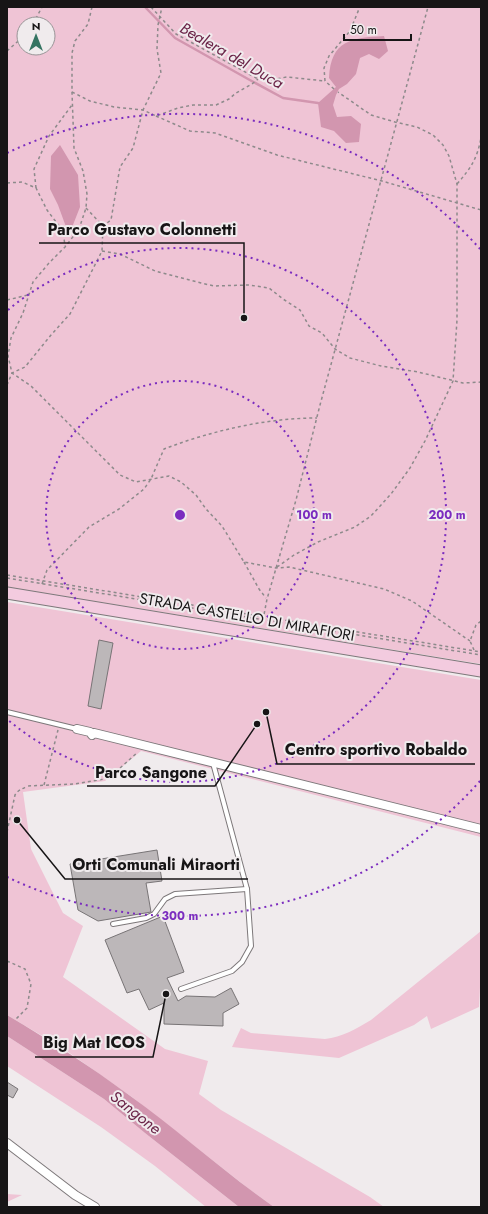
<svg xmlns="http://www.w3.org/2000/svg" width="488" height="1214" viewBox="0 0 488 1214" font-family="Jost,sans-serif">
  <style>
    .green { fill: #efc4d5; fill-rule: evenodd }
    .water { fill: #d296af }
    .lines { fill: none; stroke-linecap: round; stroke-linejoin: round }
    .stream { stroke: #d296af; stroke-width: 2.5 }
    .building { fill: #bcb7b9; stroke: #787476 }
    .lane-casing { stroke: #7d787a; stroke-width: 6 }
    .street-casing { stroke: #7d787a; stroke-width: 10 }
    .secondary-casing { stroke: #7d787a; stroke-width: 13 }
    .path { stroke: #8d8a8b; stroke-width: 1.5; stroke-dasharray: 3 3; stroke-linecap: butt }
    .lane { stroke: #fff; stroke-width: 4 }
    .street { stroke: #fff; stroke-width: 8 }
    .secondary { stroke: #f3cbdf; stroke-width: 11 }
    .ring { fill: none; stroke: #7b2cbf; stroke-width: 2; stroke-dasharray: 2 4 }
    .labels { text-anchor: middle; stroke-width: 4; stroke-linejoin: round; paint-order: stroke }
    .street-label { font-size: 15px; fill: #171516; stroke: #f0ebed }
    .water-label { font-size: 16px; font-style: italic; fill: #6b2448; stroke: #f0ebed }
    .centre { fill: #7b2cbf; stroke: #f0ebed; stroke-width: 2 }
    .ring-label { font-size: 12px; text-anchor: middle; font-weight: bold; fill: #7b2cbf; stroke: #f0ebed; stroke-width: 4; stroke-linejoin: round; paint-order: stroke }
    .leader { fill: none; stroke: #171516; stroke-width: 1.5 }
    .callout-dot { fill: #171516; stroke: #f0ebed; stroke-width: 1.5 }
    .callout-label { font-size: 16px; text-anchor: middle; font-weight: bold; fill: #171516; stroke: #f0ebed; stroke-width: 4; stroke-linejoin: round; paint-order: stroke }
  </style>
  <rect width="100%" height="100%" fill="#f0ebed"/>
  <g class="green">
    <path d="M 7,7 L 481,7 L 481,664 L 7,587 ZM 24,24 L 48,24 L 48,48 L 24,48 Z"/>
    <polygon points="7,602 481,680 481,837 141,751 105,781 23,792 31,849 63,913 83,926 63,977 165,1049 208,1061 199,1094 221,1110 370,1197 384,1207 274,1207 249,1189 132,1097 61,1047 7,1015"/>
    <path d="M 481,931 L 481,968 L 479,1007 L 431,1029 L 427,1016 L 414,1025 L 339,1058 L 232,1047 L 241,1028 L 251,1033 L 325,1039 C 342,1037 356,1029 371,1020 Z"/>
    <polygon points="7,1036 104,1099 145,1133 239,1207 206,1207 155,1166 101,1127 7,1066"/>
    <polygon points="7,1194 22,1195 7,1202"/>
  </g>
  <g class="water">
    <path d="M 384,36 L 388,51 L 379,59 L 369,54 L 360,58 L 356,74 L 347,84 L 339,89 L 336,95 L 333,105 L 337,117 L 351,116 L 361,124 L 359,142 L 346,143 L 334,131 L 321,127 L 318,103 L 336,87 L 329,78 C 331,40 351,38 384,36 Z"/>
    <polygon points="60,145 78,175 80,207 69,235 58,205 50,189 51,156"/>
    <path d="M 7,1015 C 49,1040 90,1066 129,1095 C 179,1131 224,1172 274,1207 L 239,1207 L 145,1133 L 104,1099 L 7,1036 Z"/>
  </g>
  <g class="lines">
    <polyline class="stream" points="145,7 175,38 248,79 283,98 318,103"/>
  </g>
  <g class="building">
    <polygon points="99,640 113,643 101,709 88,706"/>
    <polygon points="157,850 162,881 146,883 151,912 98,921 78,910 70,864"/>
    <polygon points="163,916 184,972 167,978 178,1001 186,996 215,997 231,988 239,1004 223,1013 223,1026 164,1024 164,1003 149,1010 139,989 127,993 105,940"/>
    <polygon points="7,1082 18,1089 13,1098 7,1095"/>
  </g>
  <g class="lines">
    <g class="lane-casing">
      <g id="lane">
        <polyline points="7,712 77,729"/>
        <polyline points="113,924 146,918 154,914 165,899 175,894 247,889"/>
        <polyline points="181,989 232,971 242,962 251,946 247,889 213,763"/>
      </g>
    </g>
    <g class="street-casing">
      <g id="street">
        <polyline points="77,729 90,732 92,735 94,733 481,829"/>
        <polyline points="7,1143 75,1195 95,1207"/>
      </g>
    </g>
    <g class="secondary-casing">
      <polyline id="secondary" points="7,593 481,671"/>
    </g>
    <g class="path">
      <polyline points="92,7 88,24 75,41 72,53 72,92 74,148 83,171 87,194 86,208 79,229 65,247 49,263 33,282 23,313 11,338 8,356 12,373 31,386 120,475 136,482 169,476 181,482 196,495 206,509 222,526 244,562 276,568 289,567 384,589 412,601 470,641"/>
      <polyline points="151,7 176,34 258,79 270,80 287,77 325,81"/>
      <polyline points="33,24 42,7"/>
      <polyline points="7,51 24,36"/>
      <polyline points="334,89 325,81 324,68 329,56 350,31 359,9 358,7"/>
      <polyline points="72,92 90,101 114,107 143,110 156,116 178,108 193,105 216,105 229,99 236,93 252,84 258,79"/>
      <polyline points="156,116 190,131 215,133 277,155 382,181 481,210"/>
      <polyline points="7,183 22,182 36,188 47,210 63,231 65,246"/>
      <path d="M 457,184 C 471,168 477,159 481,138"/>
      <polyline points="36,188 34,169 49,136 72,105"/>
      <polyline points="86,208 103,226"/>
      <polyline points="102,251 120,254 155,271 201,283 214,286 249,285 269,288 283,299 300,310 309,326 322,333 335,349 350,358 381,366 418,372 463,383 481,382"/>
      <polyline points="7,300 28,295"/>
      <polyline points="7,385 12,373 25,367 51,335 70,314 102,251 103,226 111,220 120,167 133,148 143,110 161,73 157,49 158,25 162,7"/>
      <polyline points="244,562 259,589 266,598"/>
      <polyline points="277,567 294,555 318,542 355,527 371,516 391,494 410,468 425,441 453,381 457,320 457,184 449,156 443,145 433,135 417,127 395,122 371,115 338,92"/>
      <polyline points="7,575 481,652"/>
      <polyline points="7,578 481,655"/>
      <path d="M 42,584 L 47,570 L 89,527 L 119,509 L 144,489 L 151,479 L 164,449 C 211,431 266,418 317,418"/>
      <polyline points="263,620 267,599 296,500 320,405 428,7"/>
      <polyline points="474,650 470,641 476,625 481,621"/>
      <polyline points="44,785 58,730"/>
      <path d="M 7,832 L 15,795 C 18,790 22,789 28,786 L 74,784 L 105,779 L 119,769 L 138,752"/>
      <polyline points="7,961 25,969 31,984 27,1008 15,1020"/>
    </g>
    <use href="#lane" class="lane"/>
    <use href="#street" class="street"/>
    <use href="#secondary" class="secondary"/>
  </g>
  <g class="ring">
    <circle cx="180" cy="515" r="134"/>
    <path d="M8 310A267 267 0 1 1 8 720"/>
    <path d="M480 781A401 401 0 0 1 7 877M7 153A401 401 0 0 1 480 249"/>
  </g>
  <g class="labels">
    <g class="street-label">
      <text transform="translate(247 617) rotate(10)" y="5">STRADA CASTELLO DI MIRAFIORI</text>
    </g>
    <g class="water-label">
      <text transform="translate(232 55) rotate(30)" y="6">Bealera del Duca</text>
      <text transform="translate(136 1112) rotate(38)" y="6">Sangone</text>
    </g>
  </g>
  <circle cx="180" cy="515" r="6" class="centre"/>
  <g class="ring-label">
    <text x="314" y="519">100 m</text>
    <text x="447" y="519">200 m</text>
    <text x="180" y="920">300 m</text>
  </g>
  <path class="leader" d="M244 318L244 243H39M266 712L277 764H475M257 724L215 786H87M17 820L65 879H248M166 994L153 1057H35"/>
  <g class="callout-dot">
    <circle cx="244" cy="318" r="4"/>
    <circle cx="266" cy="712" r="4"/>
    <circle cx="257" cy="724" r="4"/>
    <circle cx="17" cy="820" r="4"/>
    <circle cx="166" cy="994" r="4"/>
  </g>
  <g class="callout-label">
    <text x="142" y="235">Parco Gustavo Colonnetti</text>
    <text x="376" y="755">Centro sportivo Robaldo</text>
    <text x="151" y="778">Parco Sangone</text>
    <text x="156" y="870">Orti Comunali Miraorti</text>
    <text x="94" y="1048">Big Mat ICOS</text>
  </g>
  <rect width="488" height="1214" fill="none" stroke="#171516" stroke-width="16"/>
  <g transform="translate(36 36)"><circle r="19" fill="#f0ebed" stroke="#999597"/>
  <path d="M0-3L7 15L0 10L-7 15Z" fill="#357462"/>
  <text y="-6" font-size="11" font-weight="bold" text-anchor="middle" fill="#171516">N</text>
  </g>
  <path d="M344 34v6h67v-6" fill="none" stroke="#171516" stroke-width="2"/>
  <text x="350" y="34" font-size="12" fill="#171516" stroke="#f0ebed" stroke-width="3" paint-order="stroke">50 m</text>
</svg>
